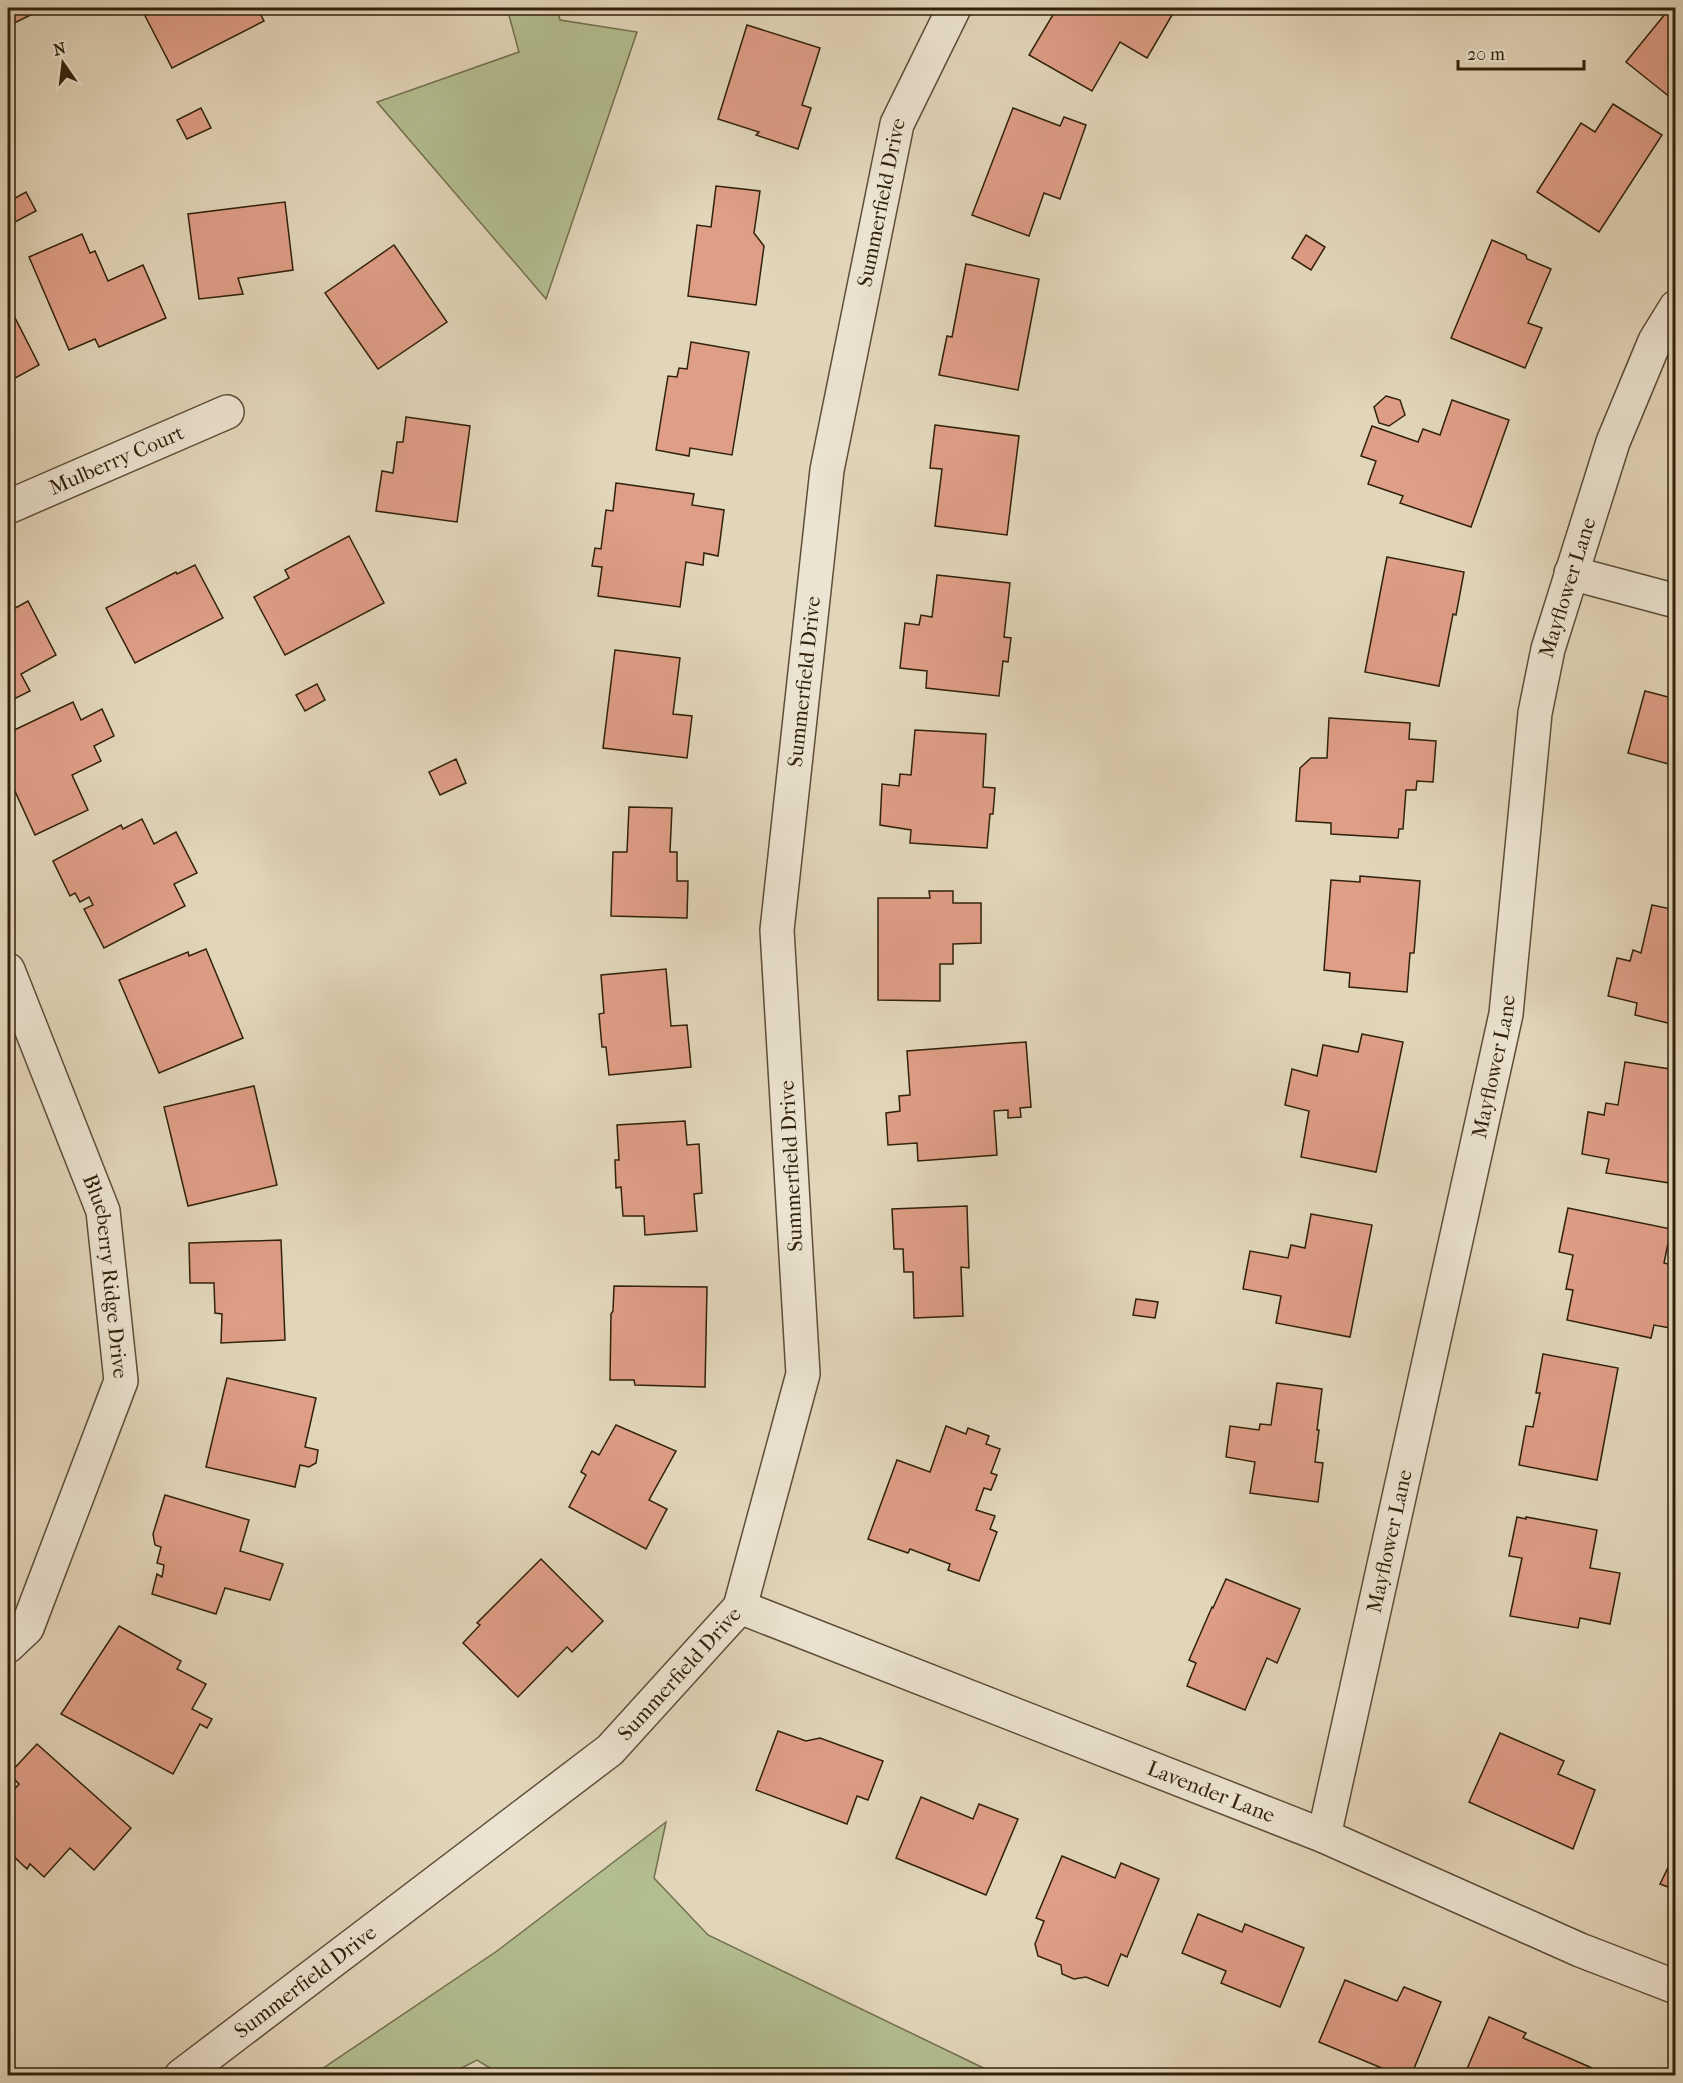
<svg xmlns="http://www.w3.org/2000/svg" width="1683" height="2083" viewBox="0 0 1683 2083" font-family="'IM FELL French Canon',serif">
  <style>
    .green { fill: #b3be90; stroke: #72704e; stroke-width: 1.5 }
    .building { fill: #df9e86; stroke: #31210b; stroke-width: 1.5 }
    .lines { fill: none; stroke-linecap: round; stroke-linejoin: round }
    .minor-casing { stroke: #5d4e37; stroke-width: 36 }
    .minor { stroke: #ece4d2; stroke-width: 33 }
    .labels { text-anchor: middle; stroke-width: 4.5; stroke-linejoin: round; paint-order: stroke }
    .street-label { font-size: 21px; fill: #31210b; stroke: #ece4d2 }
  </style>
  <rect width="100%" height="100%" fill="#e2d6ba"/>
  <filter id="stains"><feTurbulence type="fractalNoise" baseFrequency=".00333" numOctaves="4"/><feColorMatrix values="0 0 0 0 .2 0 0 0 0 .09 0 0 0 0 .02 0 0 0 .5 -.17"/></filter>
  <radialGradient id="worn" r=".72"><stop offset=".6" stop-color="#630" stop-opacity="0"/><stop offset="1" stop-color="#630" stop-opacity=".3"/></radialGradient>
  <g class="green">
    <polygon points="507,8 557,8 560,20 637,32 546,299 377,102 519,52"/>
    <polygon points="666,1822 654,1878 708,1935 998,2075 503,2076 477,2060 448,2075 313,2075 497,1951"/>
  </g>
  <g class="building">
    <polygon points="8,8 45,8 8,26"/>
    <polygon points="141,8 257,8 264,21 172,68"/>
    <polygon points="1057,8 1158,8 1172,15 1147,58 1120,42 1092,91 1029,55"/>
    <polygon points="1670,8 1676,12 1676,102 1626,62"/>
    <polygon points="747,25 820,48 802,105 811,108 798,149 756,135 759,132 718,119"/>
    <polygon points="1613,104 1662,135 1599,232 1537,192 1581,123 1595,132"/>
    <polygon points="201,108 211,128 187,139 177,120"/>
    <polygon points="1013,108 1060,126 1064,117 1086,125 1060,199 1044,193 1029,236 972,215"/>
    <polygon points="716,186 760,191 754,233 764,246 756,305 688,296 697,225 711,227"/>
    <polygon points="26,192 36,211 15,222 8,208 8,202"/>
    <polygon points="285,202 293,270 238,278 243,294 199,299 188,214"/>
    <polygon points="82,234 90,253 95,251 108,281 143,265 166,318 99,347 95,339 69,350 29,257"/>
    <polygon points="1306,235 1325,247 1311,270 1292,258"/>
    <polygon points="1492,240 1526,255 1527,259 1551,269 1528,323 1542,328 1525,368 1451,338"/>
    <polygon points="394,245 447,322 378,369 325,293"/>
    <polygon points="966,264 1039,279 1018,390 939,375 947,336 952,337"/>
    <polygon points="8,304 39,365 8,382"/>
    <polygon points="691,342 749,352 732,455 690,448 689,456 656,450 668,376 677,377 679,368 687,369"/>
    <polygon points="1386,396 1400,400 1405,415 1389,426 1379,423 1374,407"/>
    <polygon points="1452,400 1509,420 1471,527 1400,503 1403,496 1368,484 1376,461 1361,456 1372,426 1418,442 1423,429 1440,435"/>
    <polygon points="406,417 470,426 457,522 376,511 382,471 393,473 397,442 403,442"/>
    <polygon points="935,425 1019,436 1007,535 935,526 942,469 930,468"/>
    <polygon points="616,483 694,494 692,505 724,510 718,556 704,553 703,565 686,562 680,607 598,596 602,567 592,566 595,548 601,549 606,510 613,511"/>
    <polygon points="349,536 384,603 285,655 254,597 289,578 285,570"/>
    <polygon points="1387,557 1464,572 1456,615 1453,614 1439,686 1365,672"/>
    <polygon points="195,565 223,618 135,663 106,608 176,572 177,574"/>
    <polygon points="937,575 1010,583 1004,637 1011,638 1008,662 1003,661 999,696 926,688 927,671 900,668 905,623 919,625 921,615 932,617"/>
    <polygon points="28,601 56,655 21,674 30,691 8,702 8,612"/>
    <polygon points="615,650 680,658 673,714 692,716 687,758 603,748"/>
    <polygon points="317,684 325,700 305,711 296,695"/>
    <polygon points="1645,691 1676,699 1676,766 1628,753"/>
    <polygon points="73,702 81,720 102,709 114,736 94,746 101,761 72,775 88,810 35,835 8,776 8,733"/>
    <polygon points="1329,718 1410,723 1409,739 1436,741 1433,782 1417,781 1416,790 1406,790 1403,829 1399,829 1398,838 1331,834 1331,823 1296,821 1300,768 1311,758 1327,758"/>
    <polygon points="915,730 986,734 983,787 995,788 993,814 990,814 987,848 910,843 911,830 880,825 882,784 899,786 900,774 911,775"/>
    <polygon points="456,759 466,783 440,795 429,772"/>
    <polygon points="629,807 672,808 670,852 677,852 677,881 688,881 687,918 611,916 613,852 627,852"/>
    <polygon points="142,819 154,844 176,832 197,873 174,884 185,906 104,948 84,909 93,905 89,897 80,902 75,893 70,896 53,861 121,825 123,829"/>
    <polygon points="1360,876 1420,881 1414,953 1410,953 1407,992 1349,987 1350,973 1324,970 1331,880 1360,882"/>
    <polygon points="929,891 953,891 953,903 981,903 981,943 953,944 953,964 940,964 940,1001 878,1000 878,898 930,898"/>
    <polygon points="1652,905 1676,910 1676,1025 1635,1015 1637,1003 1608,996 1617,958 1630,961 1633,950 1641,953"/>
    <polygon points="206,949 243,1038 159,1073 119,980 188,952 189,956"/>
    <polygon points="666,969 671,1026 687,1025 691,1067 609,1075 606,1047 602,1047 599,1014 604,1013 601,975"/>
    <polygon points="1362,1034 1403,1042 1376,1172 1301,1157 1309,1111 1285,1105 1292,1069 1317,1076 1323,1045 1358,1052"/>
    <polygon points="1026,1042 1031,1107 1020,1108 1021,1117 1008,1118 1008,1110 994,1111 997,1155 918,1161 917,1143 888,1145 886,1113 900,1111 899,1096 910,1095 907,1051"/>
    <polygon points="1625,1062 1676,1070 1676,1184 1606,1173 1609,1159 1582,1154 1588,1112 1604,1115 1606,1103 1618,1105"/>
    <polygon points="254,1086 277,1185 188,1206 164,1107"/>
    <polygon points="685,1121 687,1145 699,1144 702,1193 694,1194 697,1231 645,1235 644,1216 623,1216 621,1187 616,1188 615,1160 619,1160 617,1125"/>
    <polygon points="967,1206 969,1268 961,1267 963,1316 914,1318 913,1272 904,1272 903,1249 894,1249 892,1209"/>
    <polygon points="1568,1208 1671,1229 1664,1263 1676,1266 1676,1329 1654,1325 1651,1338 1567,1320 1573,1290 1566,1289 1573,1255 1559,1252"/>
    <polygon points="1311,1214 1372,1225 1350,1337 1276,1323 1281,1296 1243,1289 1250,1251 1288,1258 1291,1245 1305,1248"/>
    <polygon points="281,1240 285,1340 221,1343 222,1314 215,1313 214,1283 190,1283 189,1243"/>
    <polygon points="614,1286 707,1287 705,1387 635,1385 634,1380 610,1380 611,1314 613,1311"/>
    <polygon points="1136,1299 1158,1302 1155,1318 1133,1315"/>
    <polygon points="1543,1354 1618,1368 1597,1480 1519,1465 1526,1426 1533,1427 1540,1393 1536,1393"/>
    <polygon points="227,1378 316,1398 305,1447 318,1450 316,1463 309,1467 300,1465 295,1487 206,1467"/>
    <polygon points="1277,1383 1322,1389 1317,1430 1319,1430 1315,1462 1323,1463 1318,1502 1250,1493 1255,1462 1226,1457 1230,1426 1259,1430 1260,1424 1271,1425"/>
    <polygon points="616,1425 676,1451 649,1500 667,1509 646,1549 569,1507 586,1475 581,1472 592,1451 599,1455"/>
    <polygon points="946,1426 966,1434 968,1428 989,1436 986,1444 1000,1449 991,1473 997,1475 991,1490 984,1488 976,1510 995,1516 990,1529 997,1532 979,1581 948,1570 950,1564 910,1549 908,1553 868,1539 897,1460 930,1472"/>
    <polygon points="165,1495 249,1520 240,1551 283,1564 270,1600 225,1588 216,1614 152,1594 157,1574 162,1577 164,1565 157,1563 161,1547 155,1545 153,1534"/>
    <polygon points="1517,1517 1526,1519 1526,1517 1597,1530 1590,1568 1620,1573 1610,1624 1580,1618 1578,1628 1510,1616 1522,1558 1509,1556"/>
    <polygon points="541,1559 603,1621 572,1652 567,1647 518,1697 463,1643 480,1625 477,1623"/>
    <polygon points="1226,1579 1300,1609 1277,1663 1267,1658 1245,1710 1187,1686 1196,1663 1189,1660 1212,1607 1213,1608"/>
    <polygon points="119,1626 181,1661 177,1669 206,1684 192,1709 212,1719 207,1728 200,1724 173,1774 61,1714"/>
    <polygon points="778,1731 806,1741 820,1738 883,1761 868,1800 857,1796 847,1824 756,1790"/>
    <polygon points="1500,1733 1564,1761 1558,1774 1595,1790 1573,1849 1469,1802"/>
    <polygon points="37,1744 131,1828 94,1870 70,1848 44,1877 30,1864 27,1869 8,1851 8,1791 10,1794 19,1784 9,1774"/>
    <polygon points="921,1797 973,1819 979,1804 1018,1819 986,1895 896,1858"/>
    <polygon points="1676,1851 1676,1890 1660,1884"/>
    <polygon points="1062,1856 1115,1878 1121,1863 1159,1879 1127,1957 1121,1954 1108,1986 1086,1977 1074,1979 1062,1974 1061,1965 1038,1956 1035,1944 1044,1921 1036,1918"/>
    <polygon points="1198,1914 1242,1932 1245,1924 1304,1948 1280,2007 1221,1983 1226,1971 1182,1953"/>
    <polygon points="1345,1980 1397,2001 1404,1987 1441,2002 1411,2076 1401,2076 1319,2042"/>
    <polygon points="1489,2017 1526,2033 1523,2038 1592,2068 1589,2076 1464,2076"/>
  </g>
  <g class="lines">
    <g class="minor-casing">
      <g id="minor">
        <path id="s1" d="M 8,507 L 227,412"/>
        <polyline points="1571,573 1676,601"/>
        <path id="s2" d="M 8,970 L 103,1211 L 121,1381 L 27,1628 L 8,1646"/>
        <path id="s3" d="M 740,1607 L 1324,1836 L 1580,1950 L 1676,1987"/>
        <path id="s4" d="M 1324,1836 L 1506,1014 L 1535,713 L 1548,649 L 1613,442 L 1655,341 L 1676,307"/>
        <path id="s5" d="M 181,2076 L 610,1750 L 740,1607 L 803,1374 L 777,930 L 827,470 L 897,124 L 954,8"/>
      </g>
    </g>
    <use href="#minor" class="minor"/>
  </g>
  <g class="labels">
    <g class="street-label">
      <text dy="7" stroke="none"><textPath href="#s5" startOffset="2154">Summerfield Drive</textPath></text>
      <text dy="7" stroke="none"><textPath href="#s1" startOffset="118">Mulberry Court</textPath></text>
      <text dy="7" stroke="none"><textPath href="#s4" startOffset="1274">Mayflower Lane</textPath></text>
      <text dy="7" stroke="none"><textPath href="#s5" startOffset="1668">Summerfield Drive</textPath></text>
      <text dy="7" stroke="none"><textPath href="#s4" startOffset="788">Mayflower Lane</textPath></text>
      <text transform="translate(791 1166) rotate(-93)" y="7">Summerfield Drive</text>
      <text dy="7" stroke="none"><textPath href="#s2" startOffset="324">Blueberry Ridge Drive</textPath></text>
      <text dy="7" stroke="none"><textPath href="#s4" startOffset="302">Mayflower Lane</textPath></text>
      <text dy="7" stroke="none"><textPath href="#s5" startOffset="642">Summerfield Drive</textPath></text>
      <text dy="7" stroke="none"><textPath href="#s3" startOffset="506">Lavender Lane</textPath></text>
      <text dy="7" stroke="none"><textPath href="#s5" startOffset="156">Summerfield Drive</textPath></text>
    </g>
  </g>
  <rect width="1683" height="2083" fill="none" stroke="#e2d6ba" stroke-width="30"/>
  <rect x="9" y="9" width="1665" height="2065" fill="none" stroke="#31210b" stroke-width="3"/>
  <rect x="15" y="15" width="1653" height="2053" fill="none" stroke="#31210b" stroke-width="1.5"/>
  <g transform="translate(63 63) rotate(346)" stroke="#ece4d2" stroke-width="4.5" paint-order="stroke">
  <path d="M0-4.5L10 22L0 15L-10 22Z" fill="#31210b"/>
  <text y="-9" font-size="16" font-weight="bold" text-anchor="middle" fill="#31210b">N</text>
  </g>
  <path d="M1458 60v9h126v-9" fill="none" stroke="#31210b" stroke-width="3"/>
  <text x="1467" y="60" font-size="18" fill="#31210b" stroke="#ece4d2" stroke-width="4.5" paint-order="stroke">20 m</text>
  <rect width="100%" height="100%" filter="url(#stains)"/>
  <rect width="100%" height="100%" fill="url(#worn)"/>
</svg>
